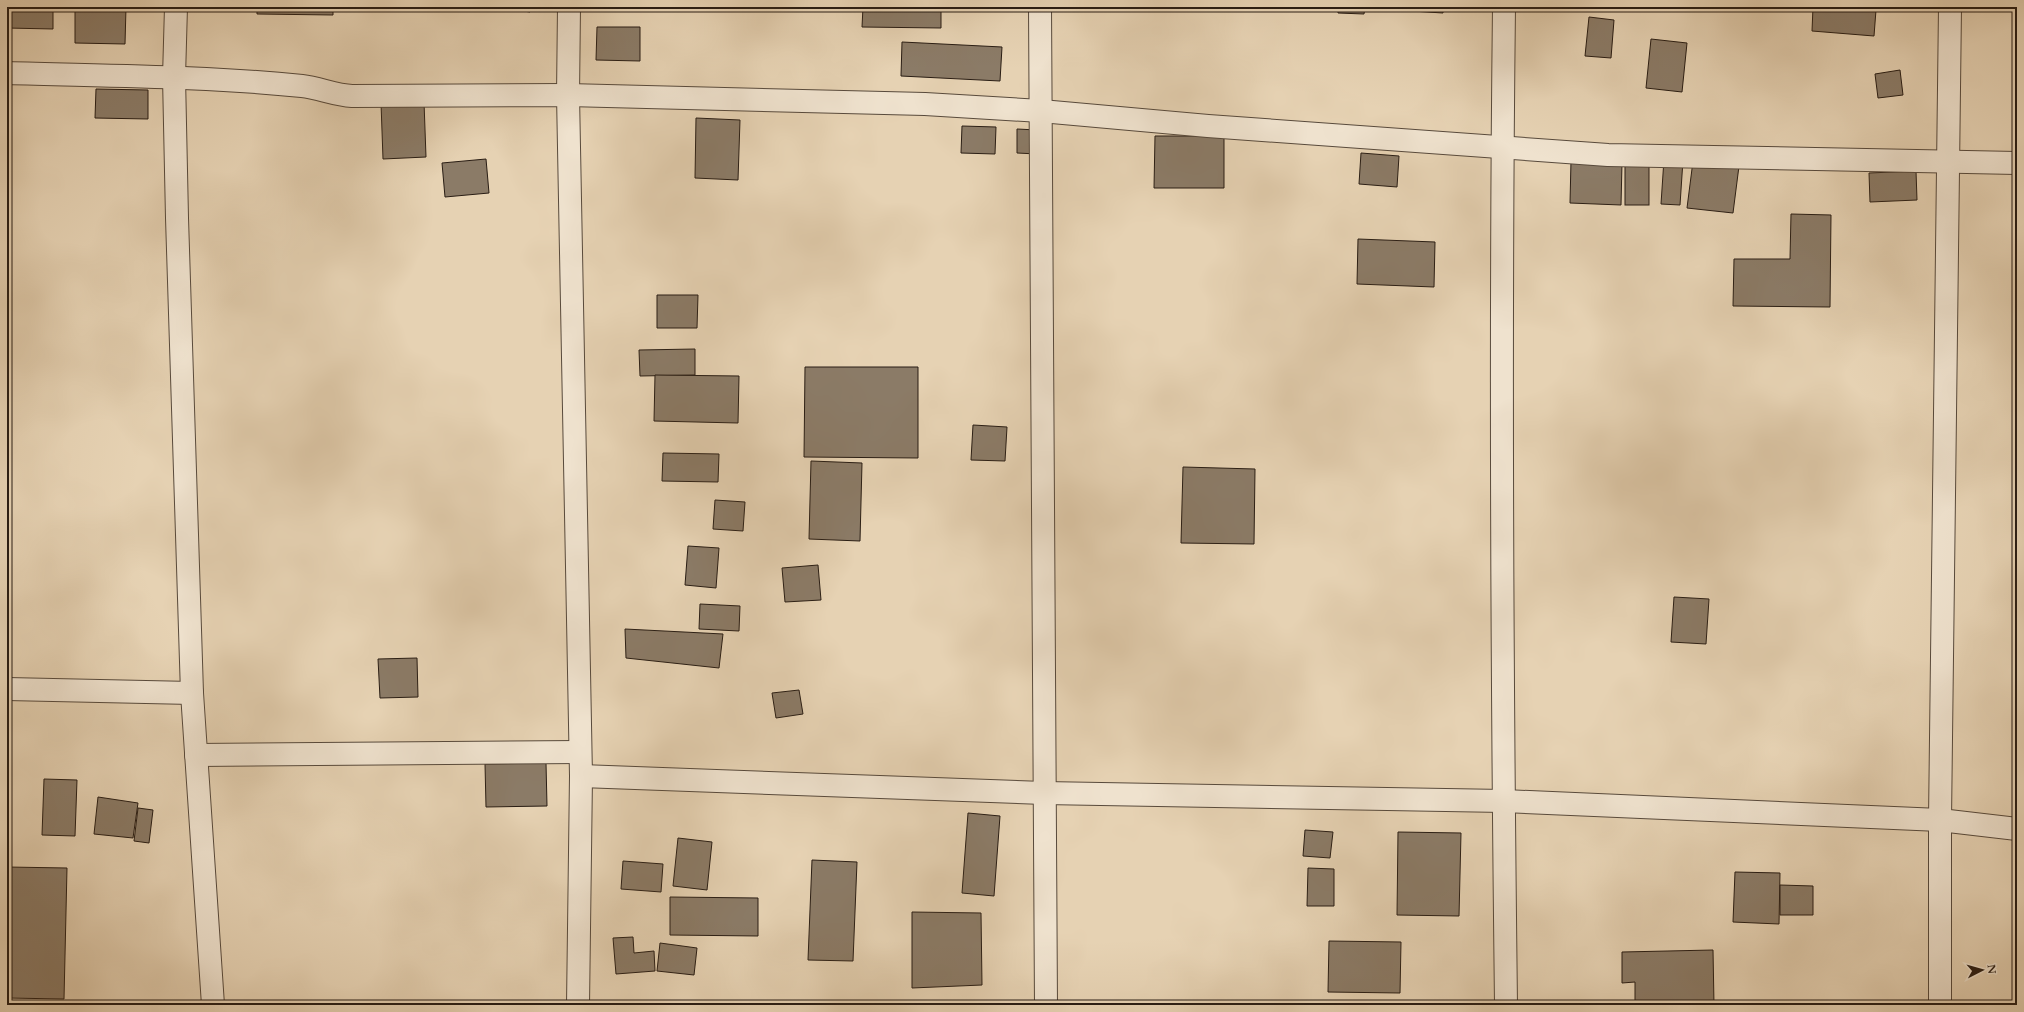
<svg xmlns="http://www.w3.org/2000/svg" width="2024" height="1012" viewBox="0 0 2024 1012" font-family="Cardo,serif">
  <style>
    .building { fill: #8b7b67; stroke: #291d14 }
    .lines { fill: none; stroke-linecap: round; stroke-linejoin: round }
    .minor-casing { stroke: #584a3c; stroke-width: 24 }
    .minor { stroke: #efe2ce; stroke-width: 22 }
  </style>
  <rect width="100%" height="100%" fill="#e6d2b3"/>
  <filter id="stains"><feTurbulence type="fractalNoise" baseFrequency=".005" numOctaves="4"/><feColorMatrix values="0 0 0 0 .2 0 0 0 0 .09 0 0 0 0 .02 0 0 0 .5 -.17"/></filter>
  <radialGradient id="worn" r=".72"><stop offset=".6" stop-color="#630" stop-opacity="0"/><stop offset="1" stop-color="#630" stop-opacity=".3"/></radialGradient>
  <g class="building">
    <polygon points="7,7 53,7 53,29 7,28"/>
    <polygon points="75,7 126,7 125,44 75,43"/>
    <polygon points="257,7 333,7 333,15 257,14"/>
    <polygon points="504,7 531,7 530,12 504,8"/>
    <polygon points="863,7 941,7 941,28 862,27"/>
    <polygon points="1338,7 1365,7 1364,14 1338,13"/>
    <polygon points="1397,7 1443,7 1443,13 1396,10"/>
    <polygon points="1813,7 1876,10 1874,36 1812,31"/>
    <polygon points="1589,17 1614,20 1611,58 1585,56"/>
    <polygon points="597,27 640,27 640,61 596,60"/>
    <polygon points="1651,39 1687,43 1682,92 1646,88"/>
    <polygon points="902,42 1002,47 1000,81 901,76"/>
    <polygon points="1900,70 1903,95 1878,98 1875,74"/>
    <polygon points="96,89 148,90 148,119 95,118"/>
    <polygon points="424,102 426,157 383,159 381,103"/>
    <polygon points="696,118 740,120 738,180 695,178"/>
    <polygon points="962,126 996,127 995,154 961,153"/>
    <polygon points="1017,129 1037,130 1037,154 1017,153"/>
    <polygon points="1155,136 1224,136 1224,188 1154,188"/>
    <polygon points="1361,153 1399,156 1397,187 1359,184"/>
    <polygon points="486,159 489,193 445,197 442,163"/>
    <rect x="1625" y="159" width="24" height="46"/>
    <polygon points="1664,159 1683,160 1680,205 1661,204"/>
    <polygon points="1571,161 1622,163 1621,205 1570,203"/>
    <polygon points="1693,161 1739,166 1733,213 1687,208"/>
    <polygon points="1916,171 1917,200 1870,202 1869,173"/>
    <polygon points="1791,214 1831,215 1830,307 1733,306 1734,259 1790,259"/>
    <polygon points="1358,239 1435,242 1434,287 1357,284"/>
    <polygon points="657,295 698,295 697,328 657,328"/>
    <polygon points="695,349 695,375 640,376 639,350"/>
    <polygon points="805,367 918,367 918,458 804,457"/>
    <polygon points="655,375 739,376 738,423 654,421"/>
    <polygon points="973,425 1007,427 1005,461 971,460"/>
    <polygon points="663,453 719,454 718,482 662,481"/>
    <polygon points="811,461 862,463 860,541 809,539"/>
    <polygon points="1183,467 1255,469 1254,544 1181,543"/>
    <polygon points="715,500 745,502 743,531 713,529"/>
    <polygon points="688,546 719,548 716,588 685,585"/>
    <polygon points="818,565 821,600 785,602 782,568"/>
    <polygon points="1674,597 1709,599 1706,644 1671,642"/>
    <polygon points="700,604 740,606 739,631 699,629"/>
    <polygon points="625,629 723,634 719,668 626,658"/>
    <polygon points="417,658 418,697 380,698 378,659"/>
    <polygon points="799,690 803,714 776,718 772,693"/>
    <polygon points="546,763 547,806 486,807 485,764"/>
    <polygon points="44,779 77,780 75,836 42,835"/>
    <polygon points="98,797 138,803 133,838 94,834"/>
    <polygon points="138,808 153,810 149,843 134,841"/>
    <polygon points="968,813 1000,816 994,896 962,893"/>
    <polygon points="1305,830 1333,832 1330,858 1303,856"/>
    <polygon points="1398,832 1461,833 1459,916 1397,915"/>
    <polygon points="678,838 712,842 707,890 673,886"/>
    <polygon points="812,860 857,862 853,961 808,960"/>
    <polygon points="623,861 663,864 661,892 621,889"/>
    <polygon points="7,867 67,868 64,999 7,998"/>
    <polygon points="1308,868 1334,869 1334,906 1307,906"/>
    <polygon points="1735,872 1780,873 1779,924 1733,922"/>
    <polygon points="1780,885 1813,886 1813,915 1780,915"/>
    <polygon points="670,897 758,898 758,936 670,935"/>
    <polygon points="912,912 981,913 982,985 912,988"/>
    <polygon points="633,937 634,953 654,951 655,971 616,974 613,938"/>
    <polygon points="1329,941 1401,942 1400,993 1328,992"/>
    <polygon points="660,943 697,948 694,975 657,971"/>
    <polygon points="1713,950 1714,1005 1635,1005 1635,982 1622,983 1622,952"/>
  </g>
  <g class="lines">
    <g class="minor-casing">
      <g id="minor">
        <polyline points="176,7 174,77 177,218 192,693 213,1005"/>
        <polyline points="569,7 568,95 581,776 578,1005"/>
        <polyline points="1040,7 1046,1005"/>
        <path d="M 1504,7 C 1500,340 1502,672 1506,1005"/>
        <path d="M 7,73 C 105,76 204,76 302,86 C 319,88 335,95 352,96 L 568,95 L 925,104 L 1041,111 L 1208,126 L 1608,155 L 2017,163"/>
        <polyline points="7,689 192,693"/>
        <polyline points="196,755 580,752"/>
        <polyline points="581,776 1044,793 1504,801 1940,820 2017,829"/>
        <polyline points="1940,1005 1940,820 1950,7"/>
      </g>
    </g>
    <use href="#minor" class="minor"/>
  </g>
  <rect width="2024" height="1012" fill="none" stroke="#e6d2b3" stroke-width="24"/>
  <rect x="8" y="8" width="2008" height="996" fill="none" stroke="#291d14" stroke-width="2"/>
  <rect x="12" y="12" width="2000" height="988" fill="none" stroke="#291d14"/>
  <g transform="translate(1982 970) rotate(84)" stroke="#efe2ce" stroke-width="3" paint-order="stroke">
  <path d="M0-3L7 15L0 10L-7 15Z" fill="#291d14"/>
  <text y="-6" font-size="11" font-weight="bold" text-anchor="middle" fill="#291d14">N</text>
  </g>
  <rect width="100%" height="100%" filter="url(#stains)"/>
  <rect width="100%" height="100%" fill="url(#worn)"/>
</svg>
